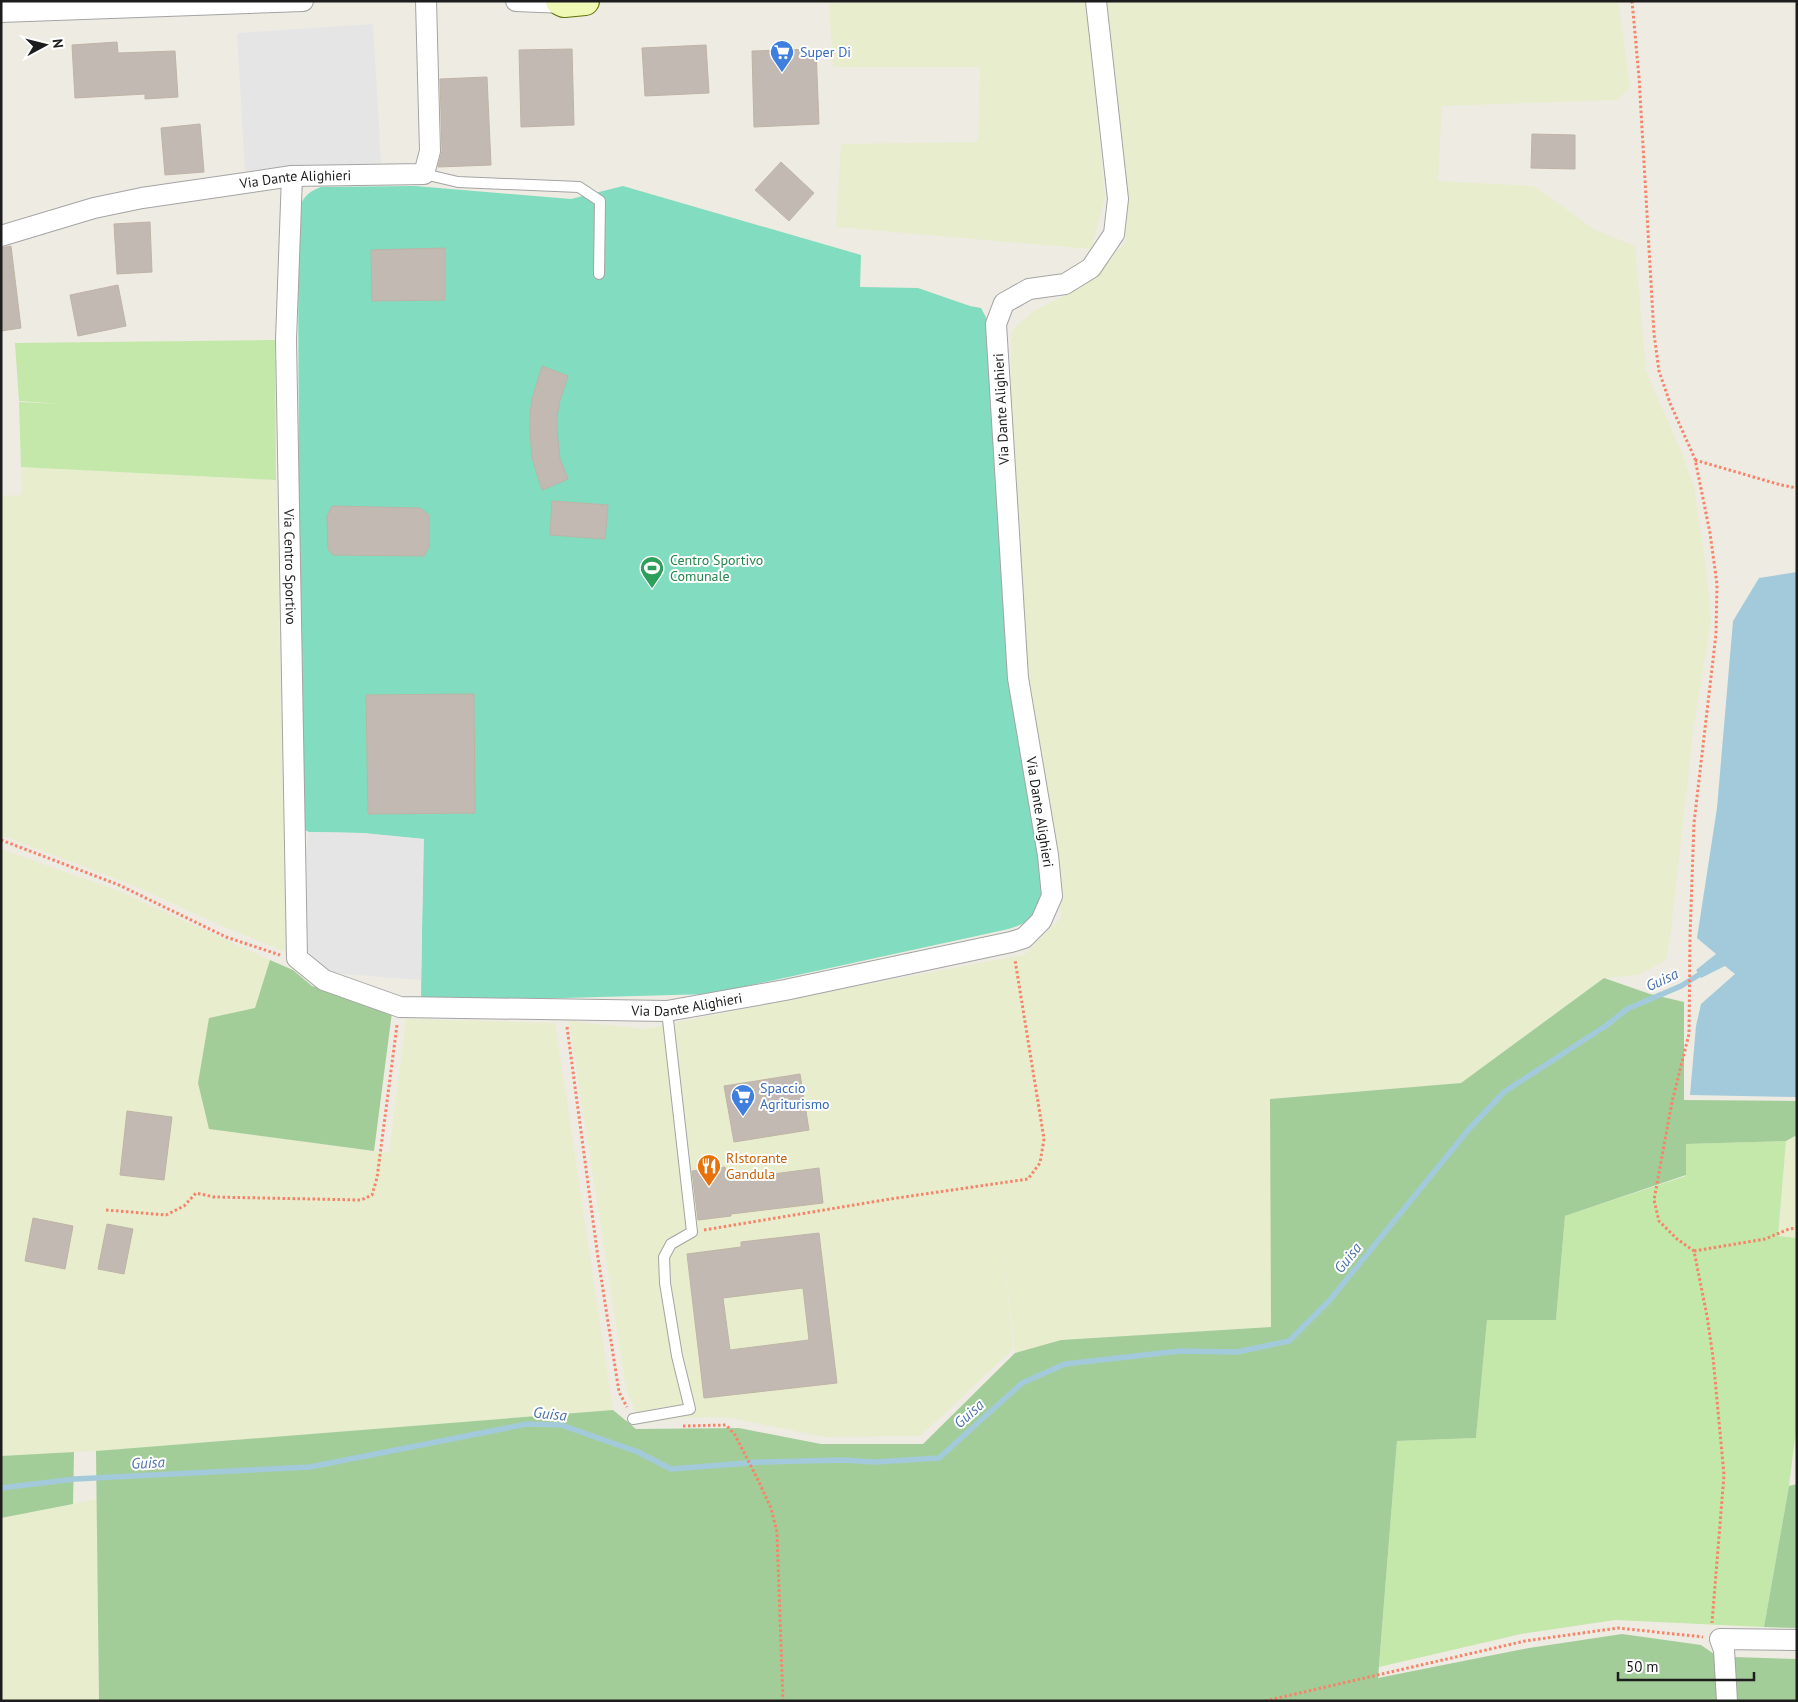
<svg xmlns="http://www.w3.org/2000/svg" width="1798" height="1702" viewBox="0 0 1798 1702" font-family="'PT Sans',sans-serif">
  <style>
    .farmland { fill: #e8edce }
    .grass { fill: #c3e8a9 }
    .forest { fill: #a3cd98 }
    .pitch { fill: #81dcc0 }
    .parking { fill: #e5e5e5 }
    .water { fill: #a3cadb }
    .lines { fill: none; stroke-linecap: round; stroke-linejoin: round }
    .stream { stroke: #a3cadb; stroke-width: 5.5 }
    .building { fill: #c2bab2; stroke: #bfb3a5; fill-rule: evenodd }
    .lane-casing { stroke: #a4a4a4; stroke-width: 12 }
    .street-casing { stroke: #a4a4a4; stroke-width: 22 }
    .secondary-casing { stroke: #5d7107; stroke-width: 30 }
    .path { stroke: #f7846a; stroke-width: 3; stroke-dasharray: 2.5 2.5; stroke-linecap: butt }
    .lane { stroke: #fff; stroke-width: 10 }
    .street { stroke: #fff; stroke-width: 20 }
    .secondary { stroke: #f0f8b6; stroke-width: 28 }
    .labels { text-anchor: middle; stroke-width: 4; stroke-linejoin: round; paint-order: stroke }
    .shop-label { font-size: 14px; fill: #366cbe; stroke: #fff; text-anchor: start }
    .street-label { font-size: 14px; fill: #1d1d1d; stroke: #fff }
    .leisure-label { font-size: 14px; fill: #27864d; stroke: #fff; text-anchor: start }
    .food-label { font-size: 14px; fill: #c56008; stroke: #fff; text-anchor: start }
    .water-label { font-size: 15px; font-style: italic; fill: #4b73aa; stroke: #fff }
  </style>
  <rect width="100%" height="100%" fill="#eeebe2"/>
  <g class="farmland">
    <polygon points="892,1 1086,1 1105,198 1091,249 836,227 841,144 978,142 980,67 833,67 829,3"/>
    <polygon points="1105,1 1618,1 1630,87 1617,100 1442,106 1438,181 1534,186 1595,230 1635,246 1646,372 1682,453 1694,487 1705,562 1711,620 1693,732 1671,929 1666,960 1639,975 1604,978 1461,1083 1270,1099 1271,1327 1061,1340 1015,1353 1003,1244 1013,1349 920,1436 824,1437 727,1417 682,1418 641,1424 626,1389 569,1021 646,1029 831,991 1024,955 1061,918 1056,841 1025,681 1011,439 1011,331 1032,312 1078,289 1125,243 1128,201"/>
    <polygon points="21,467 276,480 286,952 222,926 137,887 1,835 1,496 22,495"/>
    <polygon points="1,849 119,891 270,960 255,1009 210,1129 389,1153 406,1019 555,1023 613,1410 96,1451 1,1456"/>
    <polygon points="1797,1135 1797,1238 1778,1236 1786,1141"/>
    <polygon points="97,1499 99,1701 1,1701 1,1518"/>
  </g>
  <g class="grass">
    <polygon points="275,340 276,480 21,467 19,402 60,404 19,401 15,343"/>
    <polygon points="1786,1141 1778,1236 1797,1238 1797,1422 1789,1486 1764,1627 1615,1620 1521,1634 1379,1667 1397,1441 1476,1438 1487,1320 1556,1320 1565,1216 1686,1176 1686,1144"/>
  </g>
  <g class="forest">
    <polygon points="270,960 293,970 312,986 392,1012 374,1151 209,1129 198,1083 209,1018 255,1008"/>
    <polygon points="1604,978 1650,994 1684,1002 1684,1100 1797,1101 1797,1135 1786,1141 1686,1144 1686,1175 1565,1216 1556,1320 1487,1320 1476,1438 1397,1441 1378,1678 1529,1648 1622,1634 1701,1645 1714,1654 1734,1657 1797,1659 1797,1701 99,1701 96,1451 613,1410 636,1429 739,1428 821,1444 923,1444 1015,1353 1061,1340 1271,1327 1270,1099 1461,1083"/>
    <polygon points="74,1452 73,1504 1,1518 1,1456"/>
    <polygon points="1797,1484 1797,1628 1764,1627 1789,1486"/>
  </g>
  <path class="pitch" d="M 415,186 L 571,199 L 623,186 L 861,255 L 860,287 L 918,288 L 970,306 L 981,308 L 988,321 L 1043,891 C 1032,918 1034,922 1004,930 L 710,994 L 421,1002 L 423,839 L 360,833 L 309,832 L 303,829 L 303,692 L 299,491 L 298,231 C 300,209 297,196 321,187 Z"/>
  <g class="parking">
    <polygon points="373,24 381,163 245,171 237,33"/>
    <polygon points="309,832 364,833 424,839 421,980 329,973 316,961 308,950 306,851"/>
  </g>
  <polygon class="water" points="1797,572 1797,1097 1690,1095 1696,1026 1701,1004 1735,974 1725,966 1701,978 1696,970 1716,954 1697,938 1717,808 1733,621 1759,578"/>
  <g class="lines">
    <polyline class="stream" points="1,1488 75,1479 310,1467 527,1424 561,1425 638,1452 671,1469 761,1462 843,1460 875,1462 939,1458 1022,1383 1065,1364 1180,1351 1237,1352 1289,1341 1329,1301 1469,1129 1504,1092 1607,1025 1627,1009 1681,986 1705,971"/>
  </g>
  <g class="building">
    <polygon points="117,42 118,53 175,51 178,97 145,99 145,94 75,98 72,45"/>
    <polygon points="706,45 709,93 645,96 642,48"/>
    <polygon points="572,49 574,125 521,127 519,50"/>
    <polygon points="816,49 819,124 754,127 752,51"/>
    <polygon points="487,77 491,165 438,167 442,151 440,79"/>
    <polygon points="200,124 204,172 165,175 161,128"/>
    <polygon points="1532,134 1575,135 1575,169 1531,168"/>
    <polygon points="781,162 814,193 789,221 755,190"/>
    <polygon points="150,222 152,272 117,274 114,224"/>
    <polygon points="11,246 21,328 1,331 1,248"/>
    <polygon points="445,248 445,300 372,301 371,250"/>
    <polygon points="118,285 126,326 78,336 70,295"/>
    <polygon points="542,366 568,376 560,400 557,416 557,431 560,459 568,479 542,490 532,458 530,431 530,414 532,399"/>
    <polygon points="552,501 608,505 605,539 550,535"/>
    <polygon points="332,506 420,508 429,515 429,547 424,556 333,555 328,549 327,516"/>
    <polygon points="474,694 475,813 368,814 366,695"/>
    <polygon points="800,1074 809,1130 734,1142 724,1086"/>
    <polygon points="127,1111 172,1117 164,1180 120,1175"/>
    <polygon points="725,1167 727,1180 819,1168 823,1203 731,1214 731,1216 698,1220 692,1171"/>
    <polygon points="33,1218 73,1226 65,1269 25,1261"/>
    <polygon points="107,1224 133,1229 124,1274 98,1269"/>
    <path d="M 819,1233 L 837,1383 L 704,1398 L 687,1254 L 741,1247 L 741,1242 ZM 803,1288 L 809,1340 L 730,1350 L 723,1298 Z"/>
  </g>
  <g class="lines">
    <g class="lane-casing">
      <g id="lane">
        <polyline points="424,174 458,182 579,187 600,201 599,274"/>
        <polyline points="633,1419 690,1409 677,1356 665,1283 664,1257 671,1244 692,1232 667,1011"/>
      </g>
    </g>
    <g class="street-casing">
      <g id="street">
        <polyline points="516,1 564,3"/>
        <polyline points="1,12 303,1"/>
        <path id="s1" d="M 292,176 L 286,340 L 297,958 L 324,980 L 400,1007 L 667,1011 L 785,990 L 1011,942 L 1024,938 L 1041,921 L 1052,896 L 1048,855 L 1018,678 L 996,324 L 1004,303 L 1029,289 L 1065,284 L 1091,268 L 1114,234 L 1118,199 L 1096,1"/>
        <path id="s2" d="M 1,236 L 94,208 L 142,198 L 292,176 L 424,174 L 430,151 L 426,1"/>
        <polyline points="1727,1701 1724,1650 1720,1639 1797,1640"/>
      </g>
    </g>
    <g class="secondary-casing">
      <polyline id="secondary" points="560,1 564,3 585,1"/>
    </g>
    <g class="path">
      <polyline points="1632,1 1639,77 1654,334 1659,371 1670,403 1695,459 1710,533 1717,584 1716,634 1694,823 1690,937 1689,1034 1672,1102 1654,1200 1659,1221 1677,1239 1694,1251 1707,1316 1713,1357 1724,1475 1712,1623"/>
      <polyline points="1695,460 1781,485 1797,488"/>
      <polyline points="1,840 119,885 226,937 280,955"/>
      <polyline points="567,1027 598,1258 619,1392 627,1407"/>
      <polyline points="106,1210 166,1215 184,1206 196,1193 214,1197 361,1200 372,1195 377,1178 397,1025"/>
      <polyline points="704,1230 890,1199 1028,1179 1040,1163 1044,1139 1015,960"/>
      <polyline points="1694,1251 1765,1239 1789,1229 1797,1228"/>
      <polyline points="683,1426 726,1425 735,1435 758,1480 771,1508 777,1532 783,1701"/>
      <polyline points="1265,1701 1525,1641 1618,1628 1703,1637"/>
    </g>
    <use href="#lane" class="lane"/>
    <use href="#street" class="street"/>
    <use href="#secondary" class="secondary"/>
  </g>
  <defs>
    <g id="supermarket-pin" transform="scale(1.25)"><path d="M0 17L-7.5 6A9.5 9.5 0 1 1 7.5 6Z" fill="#3f7fe0" stroke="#fff"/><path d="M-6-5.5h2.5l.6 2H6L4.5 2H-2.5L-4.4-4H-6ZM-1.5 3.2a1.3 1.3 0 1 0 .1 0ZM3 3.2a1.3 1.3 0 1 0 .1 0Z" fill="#fff"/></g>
    <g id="stadium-pin" transform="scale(1.25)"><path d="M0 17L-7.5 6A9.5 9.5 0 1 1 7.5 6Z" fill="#2e9e5b" stroke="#fff"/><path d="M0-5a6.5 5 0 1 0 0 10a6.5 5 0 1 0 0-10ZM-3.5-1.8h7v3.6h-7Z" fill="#fff"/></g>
    <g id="restaurant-pin" transform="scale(1.25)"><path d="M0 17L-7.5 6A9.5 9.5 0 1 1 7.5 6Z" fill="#e8710a" stroke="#fff"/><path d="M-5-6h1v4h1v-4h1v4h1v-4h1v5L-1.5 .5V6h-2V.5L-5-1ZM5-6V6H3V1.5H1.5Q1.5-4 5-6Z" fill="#fff"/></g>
  </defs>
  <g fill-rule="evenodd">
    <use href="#supermarket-pin" x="782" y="52"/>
    <use href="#stadium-pin" x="652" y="568"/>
    <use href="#supermarket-pin" x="743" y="1096"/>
    <use href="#restaurant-pin" x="709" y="1166"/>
  </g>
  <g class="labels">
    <g class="shop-label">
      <text x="800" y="57">Super Di</text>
      <text x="760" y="1093">Spaccio<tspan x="760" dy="16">Agriturismo</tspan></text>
    </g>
    <g class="street-label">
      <text dy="5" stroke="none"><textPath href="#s2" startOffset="301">Via Dante Alighieri</textPath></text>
      <text transform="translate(1001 409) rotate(-93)" y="5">Via Dante Alighieri</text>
      <text dy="5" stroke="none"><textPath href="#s1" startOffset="391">Via Centro Sportivo</textPath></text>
      <text transform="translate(1040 812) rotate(81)" y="5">Via Dante Alighieri</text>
      <text dy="5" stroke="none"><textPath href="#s1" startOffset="1185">Via Dante Alighieri</textPath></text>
    </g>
    <g class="leisure-label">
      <text x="670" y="565">Centro Sportivo<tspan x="670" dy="16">Comunale</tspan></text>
    </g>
    <g class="food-label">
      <text x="726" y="1163">RIstorante<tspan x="726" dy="16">Gandula</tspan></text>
    </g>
    <g class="water-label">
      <text transform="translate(1662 980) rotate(-25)" y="5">Guisa</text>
      <text transform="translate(1348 1258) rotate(-51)" y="5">Guisa</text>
      <text transform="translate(550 1414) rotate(6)" y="5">Guisa</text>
      <text transform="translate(969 1414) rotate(-42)" y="5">Guisa</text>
      <text transform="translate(148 1463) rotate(-3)" y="5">Guisa</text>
    </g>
  </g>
  <rect width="1798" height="1702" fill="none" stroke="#1d1d1d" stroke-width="5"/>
  <g transform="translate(45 45) rotate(83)" stroke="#ffffff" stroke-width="4" paint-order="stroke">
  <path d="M0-4L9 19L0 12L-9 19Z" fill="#1d1d1d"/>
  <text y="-8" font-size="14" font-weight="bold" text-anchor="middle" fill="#1d1d1d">N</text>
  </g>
  <path d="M1618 1672v8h136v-8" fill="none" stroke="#1d1d1d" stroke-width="2.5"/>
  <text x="1626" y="1672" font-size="15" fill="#1d1d1d" stroke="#ffffff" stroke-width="4" paint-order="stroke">50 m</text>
</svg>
